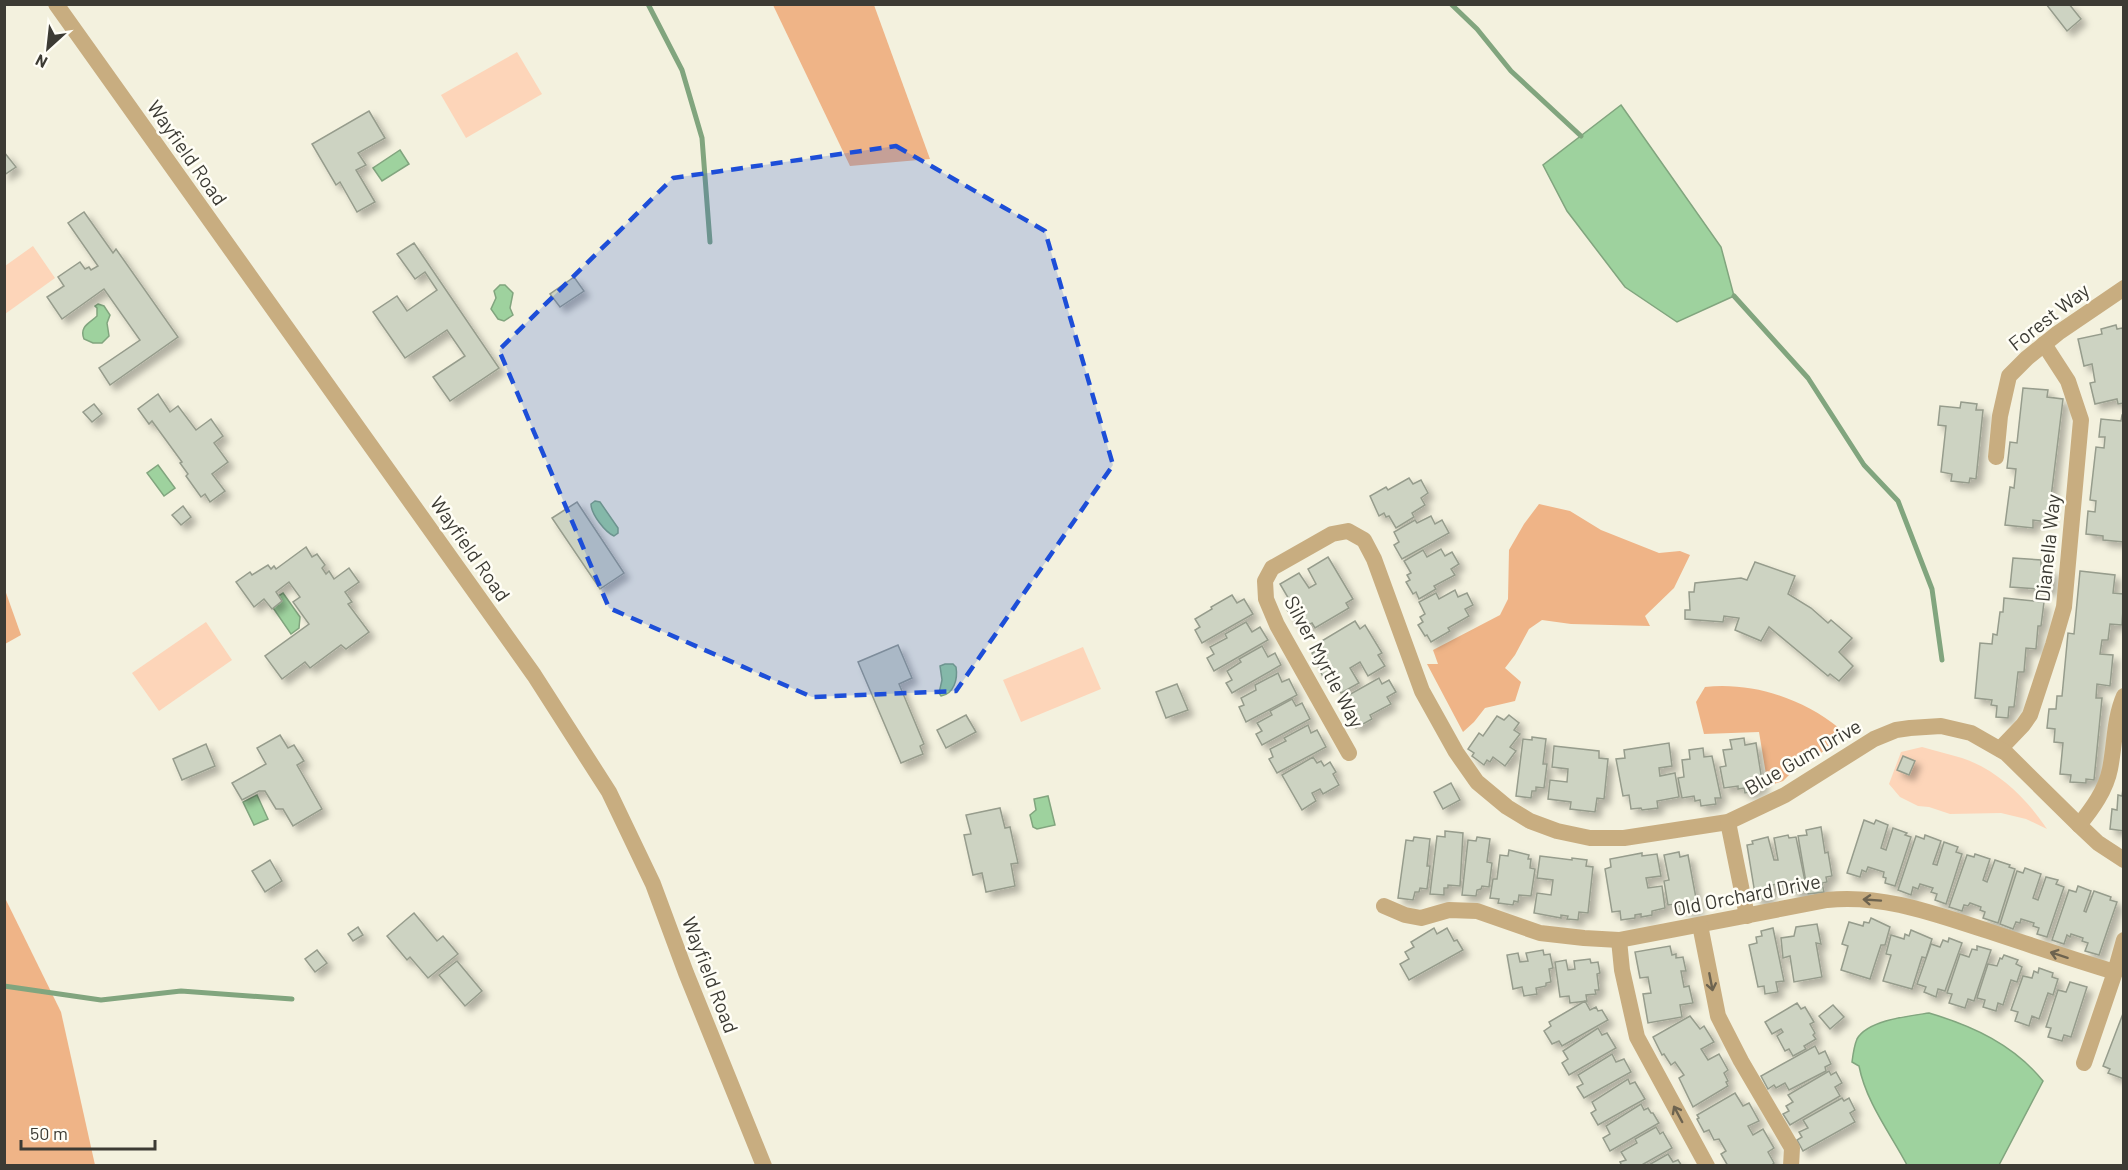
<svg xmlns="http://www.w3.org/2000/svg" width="2128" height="1170" viewBox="0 0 2128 1170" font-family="Barlow,sans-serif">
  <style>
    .green { fill: #fdd5b9 }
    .forest { fill: #efb487 }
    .water { fill: #9ed29e; stroke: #81a57e; stroke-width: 1.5 }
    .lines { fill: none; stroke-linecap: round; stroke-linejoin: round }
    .stream { stroke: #81a57e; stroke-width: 5 }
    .building { fill: #cdd3c2; stroke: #969c8c; stroke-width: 1.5; filter: url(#shadow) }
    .minor { stroke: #c8ad80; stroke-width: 16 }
    .oneway { stroke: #6d634f }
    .marked { fill: #1d4ed8; fill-opacity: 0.2; stroke: #1d4ed8; stroke-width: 4.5; stroke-dasharray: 12 8; stroke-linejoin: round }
    .labels { text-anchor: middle; stroke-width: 5; stroke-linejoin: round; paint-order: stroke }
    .street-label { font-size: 20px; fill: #3c3b34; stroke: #fffef6 }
  </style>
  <defs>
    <filter id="shadow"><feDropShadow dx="5.5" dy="5.5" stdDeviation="3" flood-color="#0004"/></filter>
  </defs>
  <rect width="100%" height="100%" fill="#f3f1de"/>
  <g class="green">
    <polygon points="517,52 542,94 466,138 441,95"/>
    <polygon points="33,246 55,278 5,314 5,266"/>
    <polygon points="206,622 232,660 159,711 132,673"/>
    <polygon points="1083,647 1101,689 1021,722 1003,680"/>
    <path d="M 1922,747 C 1935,751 1949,754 1962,758 C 1998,770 2027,799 2047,829 L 2026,819 L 2001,813 L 1950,814 L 1929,807 L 1918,806 L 1900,797 L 1889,784 L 1901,752 Z"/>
  </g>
  <g class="forest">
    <polygon points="773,5 874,5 930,159 850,166"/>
    <polygon points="1539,504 1570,511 1601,530 1659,553 1680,551 1690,555 1674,588 1645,616 1650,626 1571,624 1542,620 1529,629 1515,655 1505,668 1521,682 1515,701 1485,708 1474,722 1463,732 1427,664 1438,664 1433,650 1500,615 1508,599 1509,550 1524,524"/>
    <polygon points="5,590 21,635 5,644 4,644"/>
    <path d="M 1705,687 C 1752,682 1802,698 1839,728 L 1833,744 L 1817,756 L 1796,768 L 1783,781 L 1768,786 L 1759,732 L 1704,734 L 1696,702 Z"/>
    <polygon points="5,898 61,1012 95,1165 5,1165"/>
  </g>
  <g class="water">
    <polygon points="1621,105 1721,247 1734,296 1677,322 1625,287 1567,211 1543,165"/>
    <polygon points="400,150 409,164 382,181 373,168"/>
    <polygon points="500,285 505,285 513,293 510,308 513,315 504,321 498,319 491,309 496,298 494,291"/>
    <path d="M 98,304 L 104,306 L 110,315 L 107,323 L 109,336 L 102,343 L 93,343 L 84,339 C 79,326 90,323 97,316 L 97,308 L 95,306 Z"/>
    <polygon points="158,465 175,488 164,496 147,473"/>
    <path d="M 595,501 L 600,502 L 618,528 L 618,533 L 614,536 C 605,532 591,514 591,504 Z"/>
    <polygon points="283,593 300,617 299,628 291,634 269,602"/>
    <path d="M 945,664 L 953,664 L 956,667 C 958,679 954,694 941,696 L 939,693 L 942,680 L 940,666 Z"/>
    <polygon points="257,795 268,819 254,825 243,802"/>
    <polygon points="1048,796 1055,825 1037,829 1033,827 1030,815 1036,810 1034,799"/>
    <path d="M 1929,1013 C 1973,1026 2014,1045 2043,1081 L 1999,1165 L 1907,1165 C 1890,1133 1866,1102 1859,1066 L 1852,1062 C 1853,1054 1854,1046 1857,1039 C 1868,1020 1909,1016 1929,1013 Z"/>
  </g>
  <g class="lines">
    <g class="stream">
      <polyline points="648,4 682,70 702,138 710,242"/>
      <polyline points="1451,4 1477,29 1511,71 1581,136"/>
      <polyline points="1734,296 1808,378 1864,465 1898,501 1932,589 1942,660"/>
      <polyline points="4,986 101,1000 181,991 292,999"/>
    </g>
  </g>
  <g class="building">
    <polygon points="2046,4 2069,4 2081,19 2067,31"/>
    <polygon points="369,111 385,138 358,153 366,165 356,170 375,202 357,212 340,182 336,185 312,144"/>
    <polygon points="4,152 16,167 4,175"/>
    <polygon points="84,212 113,253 116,249 178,337 110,385 99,368 140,340 104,289 62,319 47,297 64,286 58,277 80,262 85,269 89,267 91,270 98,266 68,223"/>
    <polygon points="414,243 499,368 450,401 433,377 465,356 447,330 405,358 373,312 397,296 407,311 437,290 425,272 415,279 397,254"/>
    <polygon points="574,277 584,291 560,307 550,294"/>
    <polygon points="2116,325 2117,329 2122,328 2124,332 2124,403 2118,404 2117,399 2095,404 2090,383 2095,382 2092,364 2084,366 2078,339 2102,334 2101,329"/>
    <polygon points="2023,388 2048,390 2047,397 2063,399 2048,522 2033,520 2033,528 2005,525 2010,487 2014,488 2016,469 2007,468 2010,442 2017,443"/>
    <polygon points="158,394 170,412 178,406 196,430 211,419 223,436 214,443 228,462 212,474 225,491 210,502 205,494 201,497 186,476 188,474 180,463 182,462 152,421 149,424 138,409"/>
    <polygon points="1961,402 1977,404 1976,410 1983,410 1976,479 1970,478 1969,483 1951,481 1952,474 1941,472 1946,426 1938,425 1940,406 1960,408"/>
    <polygon points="94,404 102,414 92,422 83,412"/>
    <polygon points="2122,415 2124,415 2124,542 2103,540 2103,536 2086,534 2088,511 2095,512 2096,501 2090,500 2096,447 2104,448 2105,437 2099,437 2101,419 2121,421"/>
    <polygon points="1409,478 1413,484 1421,480 1428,493 1421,498 1425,505 1412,513 1414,517 1396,528 1389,516 1386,517 1384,513 1379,516 1370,496 1386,487 1388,490"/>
    <polygon points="577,502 624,573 600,589 552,518"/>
    <polygon points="183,506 191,517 181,525 172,515"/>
    <polygon points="1431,516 1435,524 1442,520 1449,533 1402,559 1394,545 1399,542 1394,532 1415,520 1417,523"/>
    <polygon points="306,547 312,557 317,554 325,565 322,568 326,574 329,571 334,579 349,568 359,582 345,592 352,602 348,604 369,632 346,649 341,645 310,668 305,662 282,679 265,656 309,624 293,602 300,597 289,582 276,592 282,601 272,609 264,599 254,607 236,582 250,572 252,575 268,565 271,569 274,566 276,569"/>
    <polygon points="1441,549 1445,556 1452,552 1459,564 1451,569 1455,575 1434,586 1436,589 1419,599 1416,592 1413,594 1406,582 1410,580 1407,575 1411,573 1404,561 1423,550 1427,557"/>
    <polygon points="1328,557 1353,599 1346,603 1349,608 1315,628 1312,623 1301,629 1287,610 1293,606 1280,584 1299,573 1309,588 1316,584 1308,569"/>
    <polygon points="2013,558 2041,560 2041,569 2052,570 2051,590 2010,587"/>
    <polygon points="1755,562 1795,576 1788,594 1811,608 1828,623 1831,620 1852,638 1839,652 1853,666 1839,681 1830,674 1828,676 1769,627 1761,641 1735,630 1739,618 1724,616 1723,622 1685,619 1685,610 1690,610 1689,592 1694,592 1695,583 1741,578 1747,580"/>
    <polygon points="2080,571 2115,575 2113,593 2124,594 2122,625 2110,624 2108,640 2102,640 2100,654 2113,655 2110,686 2097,684 2096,698 2102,698 2094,780 2086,779 2086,783 2070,782 2071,775 2060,774 2063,743 2054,742 2055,729 2047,728 2049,709 2056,709 2057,696 2062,696 2068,633 2074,634"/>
    <polygon points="1455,590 1458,597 1467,593 1473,605 1465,609 1469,616 1448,628 1450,631 1431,642 1427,635 1425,636 1418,625 1423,622 1420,617 1425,614 1419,602 1436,593 1439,599"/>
    <polygon points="1232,595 1237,603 1244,599 1253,614 1202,643 1195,630 1200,627 1195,619 1212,609 1211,607"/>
    <polygon points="2004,598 2044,602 2041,626 2038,626 2036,649 2026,648 2024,672 2018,672 2014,707 2009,707 2008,718 1996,717 1997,706 1991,705 1992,700 1975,698 1980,643 1992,644 1993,634 1997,635 2000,612 2003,612"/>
    <polygon points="1355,621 1360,629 1365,625 1382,653 1378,655 1385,666 1368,676 1360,662 1350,668 1359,683 1341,693 1329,673 1323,677 1312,653 1323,647 1320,642"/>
    <polygon points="1246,622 1252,632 1260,627 1268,640 1214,671 1207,658 1214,654 1210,647 1227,638 1225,634"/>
    <polygon points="898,645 912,678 899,684 924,744 920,746 923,754 901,763 858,662"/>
    <polygon points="1262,646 1268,657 1275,653 1281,665 1232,693 1226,683 1232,680 1227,671 1241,662 1239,659"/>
    <polygon points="1278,673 1282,682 1289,679 1297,695 1246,722 1239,707 1244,705 1241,698 1256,690 1255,685"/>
    <polygon points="1379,678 1382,684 1389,680 1396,692 1387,697 1391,704 1370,715 1372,719 1356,728 1344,711 1348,709 1345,704 1350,701 1347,696"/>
    <polygon points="1177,684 1188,710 1166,718 1156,692"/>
    <polygon points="1292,699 1296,706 1302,703 1310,719 1262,745 1256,734 1262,731 1257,723 1272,715 1270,711"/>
    <polygon points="966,715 976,732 946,748 937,730"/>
    <polygon points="1509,715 1519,723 1514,730 1520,734 1510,747 1516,751 1505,766 1493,757 1490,762 1487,760 1484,765 1472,756 1474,753 1468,749 1479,733 1483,736 1497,716 1504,720"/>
    <polygon points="1308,725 1311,733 1317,730 1326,747 1277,773 1269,759 1273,757 1270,749 1286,741 1284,738"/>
    <polygon points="280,735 288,748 294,745 304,761 297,765 322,809 293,826 283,809 276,809 265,791 259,791 242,800 232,783 266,764 257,748"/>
    <polygon points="1532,737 1546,739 1543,764 1547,764 1544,788 1536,787 1536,791 1532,791 1531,798 1516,796 1523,739 1532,740"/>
    <polygon points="1744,738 1745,745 1756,743 1763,787 1756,788 1757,791 1745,793 1744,788 1738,789 1738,786 1724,788 1720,767 1726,766 1723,750 1732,749 1730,740"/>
    <polygon points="1669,743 1672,766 1659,768 1660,776 1675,773 1679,797 1657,801 1658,808 1642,810 1641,808 1631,809 1629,795 1623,796 1616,759 1625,758 1624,750"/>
    <polygon points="206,744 215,766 182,780 173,759"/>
    <polygon points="1554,746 1599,751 1599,758 1608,759 1604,799 1597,798 1595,812 1570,809 1571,802 1548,799 1550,780 1567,782 1568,769 1552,767"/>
    <polygon points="1703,748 1704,757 1712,756 1721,798 1715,798 1716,804 1701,806 1700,800 1695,801 1694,796 1682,798 1678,778 1684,777 1682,760 1690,759 1689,750"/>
    <polygon points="1903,756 1915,761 1909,775 1897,770"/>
    <polygon points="1313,757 1317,763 1321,761 1324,766 1330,762 1336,772 1333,774 1339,785 1323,794 1320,789 1312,793 1316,801 1302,810 1282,775"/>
    <polygon points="2124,782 2124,831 2110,829 2112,809 2117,810 2118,795 2122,796"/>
    <polygon points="1451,783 1460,800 1443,809 1434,792"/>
    <polygon points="1000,808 1005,828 1010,827 1018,863 1011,864 1015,886 986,892 982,873 973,875 964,835 971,834 966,815"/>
    <polygon points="1864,820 1874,824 1876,820 1888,825 1881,848 1886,850 1893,828 1907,833 1905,835 1911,837 1895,886 1885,883 1886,878 1883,877 1884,872 1868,867 1866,872 1862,870 1860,877 1847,873"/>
    <polygon points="1821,827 1825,853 1828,852 1832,876 1826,877 1827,882 1822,883 1824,892 1808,894 1798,836 1807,835 1806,830"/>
    <polygon points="1445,831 1463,833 1460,886 1448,885 1448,888 1444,888 1444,895 1430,894 1437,836 1445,837"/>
    <polygon points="1788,835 1789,838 1796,837 1807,891 1794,893 1792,886 1787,887 1787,883 1772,885 1773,890 1768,890 1769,898 1756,900 1747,845 1753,844 1752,841 1768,837 1774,860 1778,860 1774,838"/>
    <polygon points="1925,835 1941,841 1933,864 1937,865 1944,842 1958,847 1956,852 1962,854 1946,904 1935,900 1937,894 1931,892 1933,888 1920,884 1918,889 1913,887 1911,895 1898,890 1916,836 1924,839"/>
    <polygon points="1414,837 1430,839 1427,866 1430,866 1427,889 1420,888 1419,892 1415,892 1413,900 1398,898 1406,840 1413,841"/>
    <polygon points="1477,837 1490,839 1487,862 1492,863 1489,887 1482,886 1481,889 1477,890 1476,896 1462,895 1468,840 1476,841"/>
    <polygon points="1509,850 1529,855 1528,859 1531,859 1530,868 1535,869 1531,896 1519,895 1518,902 1514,901 1513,905 1498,903 1499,899 1490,898 1493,879 1497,879 1500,855 1508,856"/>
    <polygon points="1679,852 1680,857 1688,855 1698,909 1685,911 1684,905 1677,907 1676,904 1668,905 1664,881 1669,880 1664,855"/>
    <polygon points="1642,853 1642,856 1657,854 1661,876 1646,878 1648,888 1662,886 1665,908 1652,911 1652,915 1641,917 1641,914 1635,915 1635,918 1621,920 1620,911 1612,912 1605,869 1611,867 1610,859"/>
    <polygon points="1975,854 1990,859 1983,880 1987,882 1995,860 2010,865 2009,867 2015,869 1998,923 1983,918 1985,912 1980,910 1981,907 1970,903 1968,906 1964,905 1962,911 1949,907 1967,855 1974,857"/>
    <polygon points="1540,856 1572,860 1572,858 1587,860 1586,866 1593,867 1588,913 1579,912 1578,920 1567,919 1568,916 1561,915 1561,918 1534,913 1537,893 1551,895 1553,880 1537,878"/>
    <polygon points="270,860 282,881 265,892 252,871"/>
    <polygon points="2025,868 2041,874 2033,898 2038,900 2046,877 2058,880 2056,884 2064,887 2047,937 2037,934 2039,928 2033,926 2034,923 2021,919 2020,923 2016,922 2013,929 2000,924 2017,871 2023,873"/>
    <polygon points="2078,886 2091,891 2084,911 2086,912 2094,891 2111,897 2110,900 2117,902 2099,955 2085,951 2088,943 2082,941 2083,938 2071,934 2070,937 2067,935 2064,944 2052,940 2069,890 2076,892"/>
    <polygon points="414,913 437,941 443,936 458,954 428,978 410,957 407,960 387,936"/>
    <polygon points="1871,918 1890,927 1885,945 1881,945 1870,979 1841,970 1848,946 1842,944 1849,922 1863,926 1864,922 1869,923"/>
    <polygon points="1817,924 1821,944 1816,943 1822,977 1794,982 1790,956 1783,958 1781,938 1794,936 1796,927"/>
    <polygon points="358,927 363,935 353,941 348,934"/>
    <polygon points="1434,928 1437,934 1447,928 1454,941 1457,940 1463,950 1409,980 1400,964 1409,959 1405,952 1414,947 1411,942"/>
    <polygon points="1773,928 1784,981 1776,982 1778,992 1765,994 1764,986 1758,987 1749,945 1757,943 1756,937 1762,936 1761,931"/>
    <polygon points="1911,930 1932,939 1926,958 1922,957 1912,989 1883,981 1891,955 1886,954 1891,935 1904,939 1905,934 1909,936"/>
    <polygon points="1949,938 1962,943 1945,991 1938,989 1936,997 1924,992 1926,987 1917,984 1931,944 1940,947 1943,940 1948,942"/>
    <polygon points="1670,946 1672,955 1676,954 1676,958 1683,957 1686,971 1681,971 1684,987 1689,986 1693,1003 1680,1005 1682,1017 1648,1023 1643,994 1651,993 1648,977 1640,978 1635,952"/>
    <polygon points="1977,946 1991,950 1974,1001 1968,999 1965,1008 1949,1003 1952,994 1947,993 1960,954 1969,957 1972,949 1977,950"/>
    <polygon points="317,950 327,963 315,972 305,959"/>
    <polygon points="1543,950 1544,955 1550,954 1553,968 1549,969 1551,982 1546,983 1546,986 1536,988 1537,994 1524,996 1522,987 1513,989 1507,955 1518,953 1520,962 1528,961 1526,953"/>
    <polygon points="2004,955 2018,960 2016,964 2022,967 2017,982 2011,980 2003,1005 1998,1003 1996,1011 1983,1007 1985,1000 1977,998 1988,964 1997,966 2000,958 2002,959"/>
    <polygon points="1590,959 1591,963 1598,962 1600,973 1597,974 1599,990 1595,990 1596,994 1586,995 1587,1001 1570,1003 1569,996 1560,997 1555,962 1566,960 1568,970 1575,969 1574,961"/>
    <polygon points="457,961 482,991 465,1006 439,975"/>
    <polygon points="2039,968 2053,973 2052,977 2058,979 2053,995 2048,993 2039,1019 2032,1016 2029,1026 2015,1021 2018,1012 2011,1010 2023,976 2032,978 2034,971 2038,973"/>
    <polygon points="2070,982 2087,987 2071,1037 2064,1035 2062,1041 2048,1037 2051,1028 2046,1027 2058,990 2066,992"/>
    <polygon points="1585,1001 1590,1010 1596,1007 1598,1011 1602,1010 1608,1020 1562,1046 1559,1041 1552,1044 1544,1031 1551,1026 1549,1022"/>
    <polygon points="1797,1003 1801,1009 1805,1007 1814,1022 1810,1024 1815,1033 1813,1035 1816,1039 1804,1046 1806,1049 1793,1056 1789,1049 1785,1051 1777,1036 1783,1032 1781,1029 1772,1034 1765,1022"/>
    <polygon points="1833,1005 1844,1017 1830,1029 1819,1016"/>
    <polygon points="2124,1011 2124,1079 2108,1073 2110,1069 2103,1066"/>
    <polygon points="1690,1016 1700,1029 1704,1026 1714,1042 1701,1049 1708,1060 1719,1054 1728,1070 1724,1073 1728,1081 1726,1082 1728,1086 1693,1107 1679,1078 1684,1075 1675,1062 1671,1065 1664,1054 1662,1055 1653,1037"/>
    <polygon points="1598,1028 1602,1035 1607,1033 1616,1048 1569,1075 1562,1063 1568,1059 1563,1051"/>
    <polygon points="1815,1046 1819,1054 1825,1051 1831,1064 1825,1067 1826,1071 1789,1090 1785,1083 1776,1088 1774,1085 1768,1089 1761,1076"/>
    <polygon points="1612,1054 1616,1062 1624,1059 1631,1072 1584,1098 1577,1087 1583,1084 1578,1075"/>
    <polygon points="1829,1071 1831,1075 1836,1072 1842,1083 1835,1087 1840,1096 1790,1125 1783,1114 1789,1111 1786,1106 1793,1102 1788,1095"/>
    <polygon points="1628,1079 1630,1084 1635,1082 1645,1099 1598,1125 1591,1113 1596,1110 1592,1102"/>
    <polygon points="1735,1093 1743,1106 1749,1103 1759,1121 1748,1126 1753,1135 1763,1129 1774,1148 1768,1152 1774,1163 1771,1166 1728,1166 1721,1154 1726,1151 1719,1139 1714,1140 1709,1130 1704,1132 1697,1119 1699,1118 1697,1115"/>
    <polygon points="1842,1098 1844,1101 1849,1098 1855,1110 1850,1113 1855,1122 1803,1151 1797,1140 1802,1137 1799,1132 1808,1128 1803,1120"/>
    <polygon points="1641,1104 1644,1110 1648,1108 1651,1113 1653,1113 1659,1123 1610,1151 1603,1138 1610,1134 1606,1126"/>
    <polygon points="1656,1127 1660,1134 1663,1132 1672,1148 1640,1166 1622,1166 1620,1162 1626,1160 1621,1152 1637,1143 1635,1139"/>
    <polygon points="1668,1154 1673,1162 1678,1160 1682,1166 1647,1166"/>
  </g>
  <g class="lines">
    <g class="minor">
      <polyline points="56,4 534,675 609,792 653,884 686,973 764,1166"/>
      <polyline points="1996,457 2000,416 2009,376 2027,358 2058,333 2124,288"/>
      <polyline points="2000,749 2023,725 2030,715 2053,645 2064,607 2081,420 2068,381 2044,344"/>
      <polyline points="1349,753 1277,625 1266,599 1265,581 1272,568 1332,534 1348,531 1364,540 1374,559 1422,691 1456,752 1477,782 1507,807 1530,821 1557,831 1590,838 1624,838 1728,822 1785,795 1874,739 1896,730 1910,728 1941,726 1971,733 2006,753 2079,825 2098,843 2124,860"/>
      <polyline points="1728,822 1747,916"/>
      <path d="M 2079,825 C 2092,809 2106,790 2110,769 C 2115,744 2114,719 2124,696"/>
      <path d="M 1384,906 L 1405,915 L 1421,918 L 1449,910 L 1477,911 L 1540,933 L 1584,938 L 1619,940 L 1827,900 C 1883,894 1935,914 1988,931 C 2030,945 2072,959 2115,972"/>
      <polyline points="1700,925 1718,1016 1741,1061 1792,1148 1791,1166"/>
      <polyline points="1619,940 1622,970 1637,1037 1707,1166"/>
      <polyline points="2084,1063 2115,972 2124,940"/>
    </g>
  </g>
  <defs><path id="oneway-shaft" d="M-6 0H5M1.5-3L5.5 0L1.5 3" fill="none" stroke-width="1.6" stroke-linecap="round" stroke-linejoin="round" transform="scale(1.5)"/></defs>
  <g class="oneway">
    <use href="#oneway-shaft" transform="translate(1872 900) rotate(-176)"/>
    <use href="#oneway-shaft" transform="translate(2059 955) rotate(-162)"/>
    <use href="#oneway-shaft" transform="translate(1711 982) rotate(79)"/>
    <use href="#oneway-shaft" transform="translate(1678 1114) rotate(-118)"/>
  </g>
  <path class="marked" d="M 896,146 L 1045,231 L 1113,465 L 956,691 L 812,697 L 609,608 L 499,350 L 673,178 Z"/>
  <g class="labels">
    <g class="street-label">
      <text transform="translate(187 153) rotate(55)" y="7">Wayfield Road</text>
      <text transform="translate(2049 317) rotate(-38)" y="7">Forest Way</text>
      <text transform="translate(2048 548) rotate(-84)" y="7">Dianella Way</text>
      <text transform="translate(470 549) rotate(55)" y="7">Wayfield Road</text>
      <text transform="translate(1324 662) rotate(62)" y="7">Silver Myrtle Way</text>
      <text transform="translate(1803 757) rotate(-30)" y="7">Blue Gum Drive</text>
      <text transform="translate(1747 895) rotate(-11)" y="7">Old Orchard Drive</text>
      <text transform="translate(710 975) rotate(69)" y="7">Wayfield Road</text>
    </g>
  </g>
  <rect width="2128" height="1170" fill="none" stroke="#3c3b34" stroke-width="12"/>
  <g transform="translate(48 48) rotate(207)" stroke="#fffef6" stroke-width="4.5" paint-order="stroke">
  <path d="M0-4.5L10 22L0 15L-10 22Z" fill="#3c3b34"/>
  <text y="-9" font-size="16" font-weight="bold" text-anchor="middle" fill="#3c3b34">N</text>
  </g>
  <path d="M21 1140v9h134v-9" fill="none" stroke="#3c3b34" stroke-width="3"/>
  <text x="30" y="1140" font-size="18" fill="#3c3b34" stroke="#fffef6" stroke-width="4.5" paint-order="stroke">50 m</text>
</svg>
